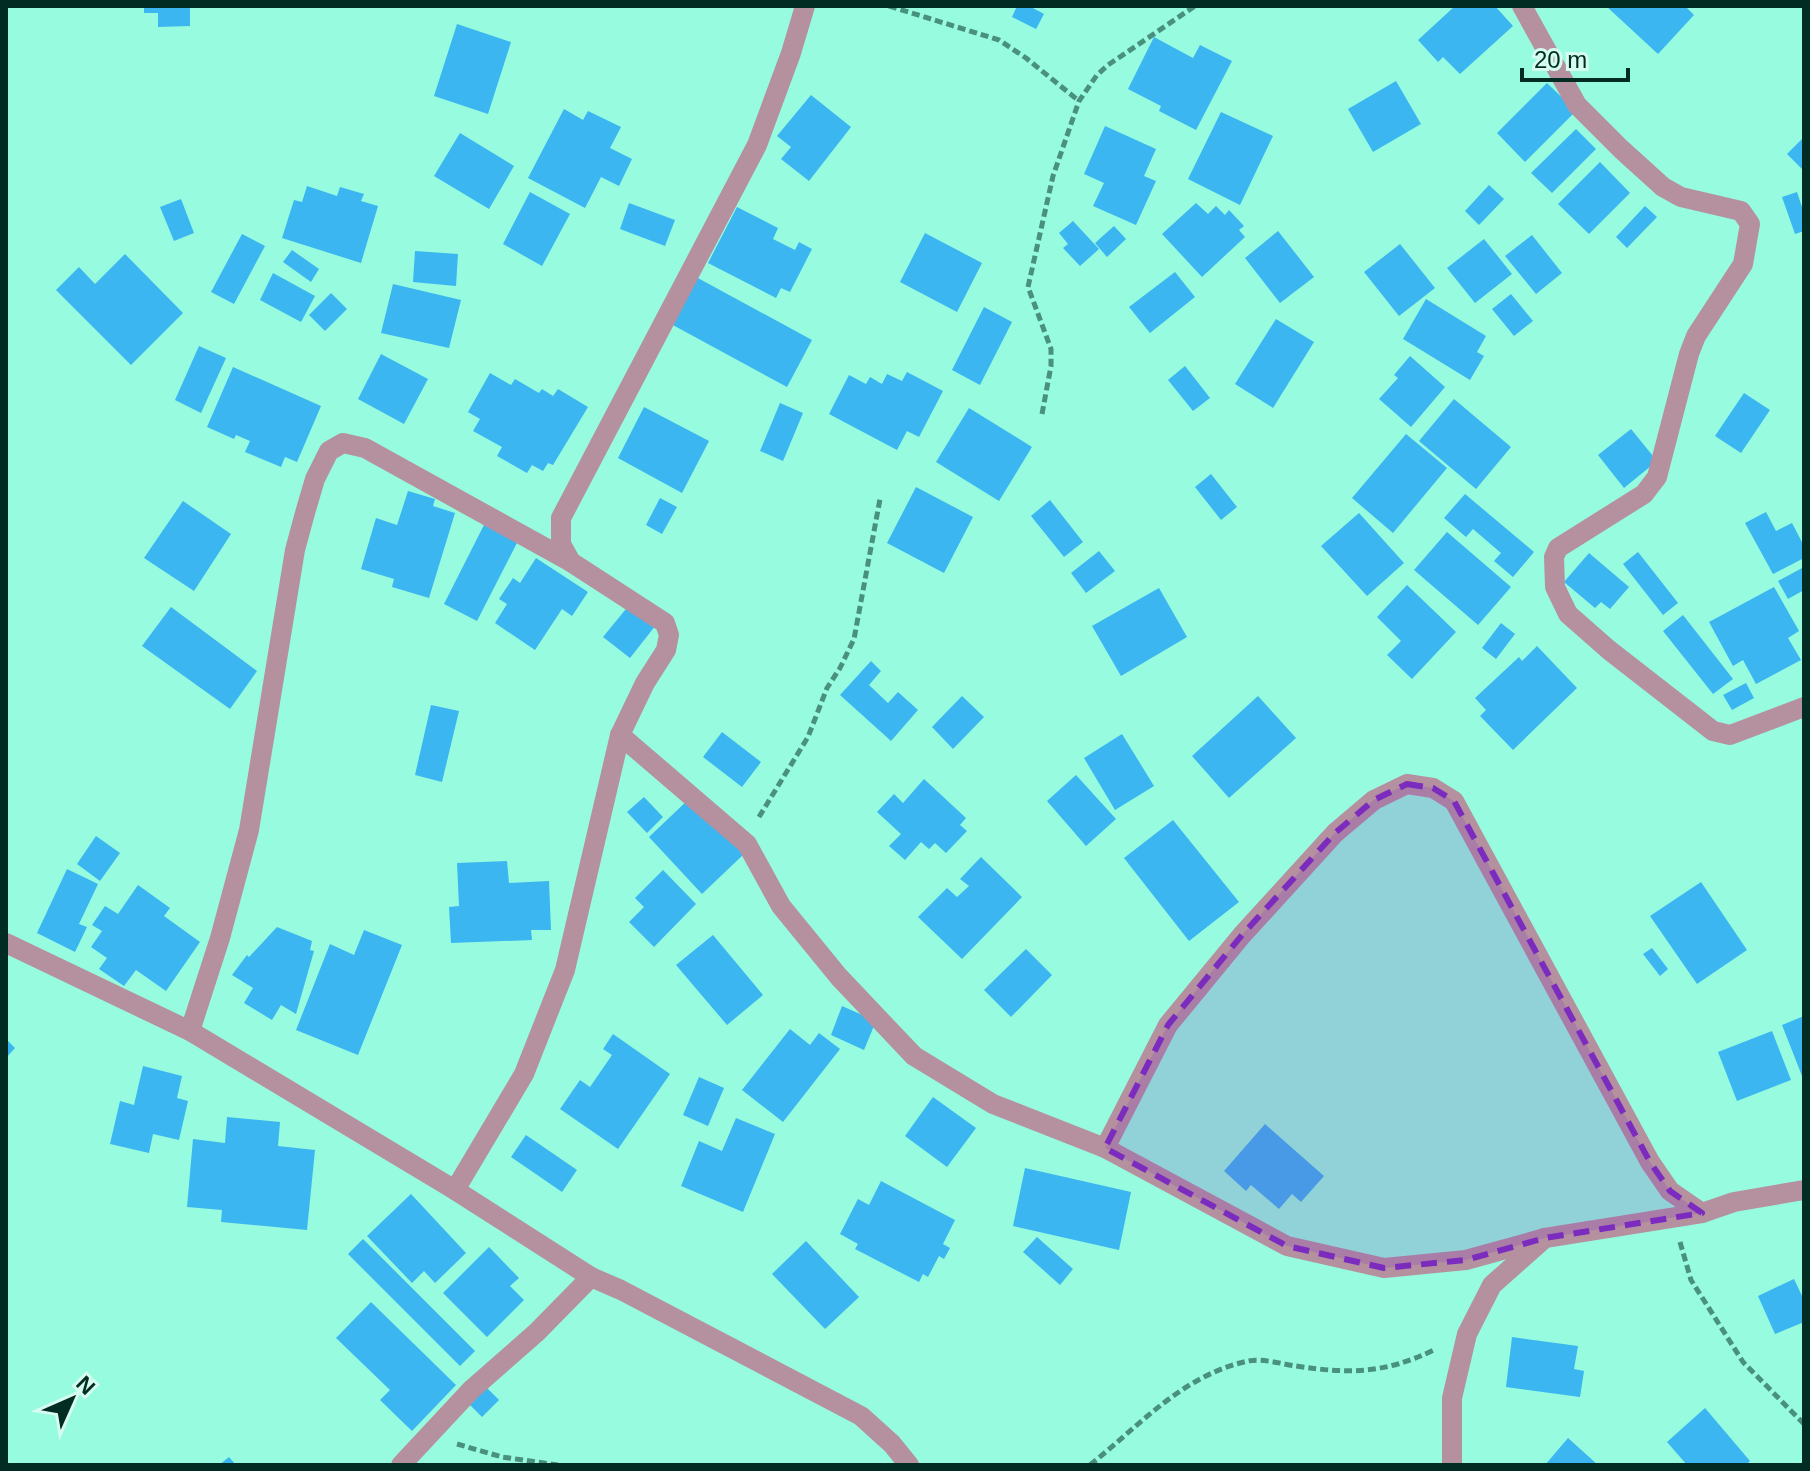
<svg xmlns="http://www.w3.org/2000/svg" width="1810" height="1471" viewBox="0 0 1810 1471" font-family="Arial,sans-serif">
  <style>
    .building { fill: #3bb6f0 }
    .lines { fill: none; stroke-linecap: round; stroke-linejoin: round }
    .path { stroke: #49917e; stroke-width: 5; stroke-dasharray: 8 4; stroke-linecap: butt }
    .street { stroke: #b5919f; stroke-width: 20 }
    .marked { fill: #7b2cbf; fill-opacity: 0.2; stroke: #7b2cbf; stroke-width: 6; stroke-dasharray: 16 10; stroke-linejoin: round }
  </style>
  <rect width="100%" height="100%" fill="#97fbdf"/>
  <g class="building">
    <polygon points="144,6 190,6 190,26 158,27 158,13 144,13"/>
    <polygon points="1017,6 1029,6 1044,14 1036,29 1012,17"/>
    <polygon points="1455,6 1495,6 1513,26 1460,74 1443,57 1438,62 1418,40"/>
    <polygon points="1606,6 1685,6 1694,15 1658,54"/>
    <polygon points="457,24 511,42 488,114 434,96"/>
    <polygon points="1154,37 1193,58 1200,45 1232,61 1196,130 1159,111 1161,106 1128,89"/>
    <polygon points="1396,81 1421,124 1373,152 1348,109"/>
    <polygon points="1547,83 1576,111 1525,162 1497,133"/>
    <polygon points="811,95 851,127 809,181 781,159 791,147 777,136"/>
    <polygon points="564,109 583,120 588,111 621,127 610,148 632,159 619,186 601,177 585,208 528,178"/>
    <polygon points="1221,112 1273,136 1240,205 1188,179"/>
    <polygon points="1105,126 1156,149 1144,176 1156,181 1136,225 1093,206 1104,183 1084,174"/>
    <polygon points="1576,129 1596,149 1552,193 1531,173"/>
    <polygon points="460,133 514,166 489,209 434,176"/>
    <polygon points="1804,137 1804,171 1787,154"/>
    <polygon points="1600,162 1630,193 1589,234 1558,204"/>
    <polygon points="1489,185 1504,199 1479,225 1465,211"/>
    <polygon points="307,186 337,196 340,187 364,194 361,201 378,206 361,263 282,238 294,200 302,202"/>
    <polygon points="530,192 570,214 542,266 503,244"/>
    <polygon points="1797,192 1804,213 1804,231 1795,234 1782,197"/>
    <polygon points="181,199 194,233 174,241 160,207"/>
    <polygon points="629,203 675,220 665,246 620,229"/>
    <polygon points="1196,203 1208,214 1216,206 1225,215 1229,210 1244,226 1239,230 1245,237 1202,277 1162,234"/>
    <polygon points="1645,206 1657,217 1627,248 1616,237"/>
    <polygon points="737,207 778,228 773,239 795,250 799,242 812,249 790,292 781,288 776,298 708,263"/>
    <polygon points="1073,221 1099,249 1080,266 1063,248 1068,244 1059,233"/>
    <polygon points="1114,226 1126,239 1107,257 1095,243"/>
    <polygon points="1278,231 1314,277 1280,303 1245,258"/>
    <polygon points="925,233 982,263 957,312 900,282"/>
    <polygon points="242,234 265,246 234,304 211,292"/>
    <polygon points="1532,235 1562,273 1536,294 1505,256"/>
    <polygon points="1484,239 1512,274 1475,303 1447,268"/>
    <polygon points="1400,244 1435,288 1399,316 1364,272"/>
    <polygon points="292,250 319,269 311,282 283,262"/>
    <polygon points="415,251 458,254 456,286 413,282"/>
    <polygon points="125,254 183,313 131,365 56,290 79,267 95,284"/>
    <polygon points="1175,272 1195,297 1150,333 1129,307"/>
    <polygon points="273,273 315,296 301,322 260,300"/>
    <polygon points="696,277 812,340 787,387 671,324"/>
    <polygon points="393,284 461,300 449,348 381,333"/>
    <polygon points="331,293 347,309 325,331 309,315"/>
    <polygon points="1511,294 1533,321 1514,336 1492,309"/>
    <polygon points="1426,299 1486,336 1477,352 1484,356 1470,380 1403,339"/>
    <polygon points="984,307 1012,322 980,385 952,370"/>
    <polygon points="1276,319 1314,342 1273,408 1235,384"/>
    <polygon points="199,346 226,358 201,413 175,400"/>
    <polygon points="381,354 428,379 404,424 358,399"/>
    <polygon points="1410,356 1445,387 1411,427 1379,399 1398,378 1394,375"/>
    <polygon points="1185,366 1210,398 1193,411 1168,380"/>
    <polygon points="233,367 321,406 297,462 285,457 281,467 245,452 250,441 236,435 234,439 207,427"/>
    <polygon points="907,372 943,391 919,437 907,431 897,450 829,414 849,375 866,384 870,377 882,384 887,374 902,381"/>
    <polygon points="490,373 511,385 515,379 539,393 542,389 553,396 558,389 588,407 553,465 548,463 543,471 532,465 527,473 497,456 502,447 473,431 480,419 468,412"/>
    <polygon points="1744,393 1770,410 1741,453 1715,436"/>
    <polygon points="1454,399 1511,447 1476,489 1419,441"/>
    <polygon points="780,403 803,413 783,461 760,451"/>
    <polygon points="644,407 709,441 682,493 618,458"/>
    <polygon points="969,408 1032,447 999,501 936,462"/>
    <polygon points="1631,429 1657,461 1624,488 1598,455"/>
    <polygon points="1406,434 1447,468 1393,533 1352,498"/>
    <polygon points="1211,474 1237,507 1221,520 1195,487"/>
    <polygon points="916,487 973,517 944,573 887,543"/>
    <polygon points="408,491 435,499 433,506 455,513 429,598 392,587 394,579 361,569 376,518 397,525"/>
    <polygon points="1465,494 1534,552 1513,577 1494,561 1501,553 1473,529 1466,537 1444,518"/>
    <polygon points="660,498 677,507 662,534 646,525"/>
    <polygon points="1050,500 1083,542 1064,557 1031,516"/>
    <polygon points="183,501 231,534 194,591 144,558"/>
    <polygon points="1766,512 1776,531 1792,523 1804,546 1804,558 1773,574 1745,523"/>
    <polygon points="1359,513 1404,563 1367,596 1321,546"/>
    <polygon points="486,521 519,539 477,621 444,604"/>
    <polygon points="1447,532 1511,587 1478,625 1414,570"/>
    <polygon points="1099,551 1115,571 1086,593 1071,573"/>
    <polygon points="1638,552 1678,603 1663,615 1623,564"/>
    <polygon points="1589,553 1629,587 1610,609 1601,602 1595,608 1564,582"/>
    <polygon points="536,558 588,592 572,616 562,609 535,650 495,623 507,604 499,599 513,578 520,583"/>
    <polygon points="1804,567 1804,590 1788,599 1778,581"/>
    <polygon points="1407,585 1456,632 1412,679 1387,655 1401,641 1377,617"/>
    <polygon points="1774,587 1799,631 1788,638 1801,660 1756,684 1743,660 1733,666 1709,622"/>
    <polygon points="1159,588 1187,637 1121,676 1092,626"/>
    <polygon points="630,604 656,625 630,658 603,637"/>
    <polygon points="171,607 257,671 230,709 142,646"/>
    <polygon points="1683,615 1733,679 1713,694 1663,631"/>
    <polygon points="1501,623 1515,634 1496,659 1482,648"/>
    <polygon points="1537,646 1577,688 1513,750 1480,716 1486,710 1475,698 1519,657 1522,661"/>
    <polygon points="871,661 881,671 869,685 888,703 898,692 918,710 891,741 840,695"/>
    <polygon points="1746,683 1754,698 1732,710 1723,695"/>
    <polygon points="962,696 984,717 953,749 932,727"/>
    <polygon points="1258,696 1296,738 1229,798 1192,756"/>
    <polygon points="431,705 459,711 442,782 415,775"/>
    <polygon points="722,732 761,762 742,787 703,757"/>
    <polygon points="1122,734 1154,786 1115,810 1084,758"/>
    <polygon points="1076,775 1116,819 1086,846 1047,801"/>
    <polygon points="924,779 966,818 960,825 967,831 946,853 935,843 929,849 921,842 905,860 889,846 901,834 877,812 894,794 903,803"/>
    <polygon points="644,797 663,817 647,833 627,812"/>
    <polygon points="691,797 744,854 702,894 649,837"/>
    <polygon points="1173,820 1239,902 1189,941 1124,858"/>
    <polygon points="96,836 120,853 100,881 77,864"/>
    <polygon points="981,857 1022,897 962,959 918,917 947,888 957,897 969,886 960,879"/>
    <polygon points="507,861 509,883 549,881 551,930 531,930 532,940 451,943 449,907 459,906 457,863"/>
    <polygon points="67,869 98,884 79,924 87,927 75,952 37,933"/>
    <polygon points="663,870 696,904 654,947 629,922 644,907 635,898"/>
    <polygon points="1701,882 1747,950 1697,984 1650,916"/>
    <polygon points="138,885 170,908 164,916 200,942 166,991 136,970 124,986 99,969 107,958 91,947 102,931 92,925 105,906 118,914"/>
    <polygon points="277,927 312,941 310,950 314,951 296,1014 281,1005 272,1020 244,1003 253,988 232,975 247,955 249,957"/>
    <polygon points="364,930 402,945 358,1055 296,1030 330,944 354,955"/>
    <polygon points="713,935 763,995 727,1025 676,965"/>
    <polygon points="1652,948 1668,969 1660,976 1643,954"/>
    <polygon points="1026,949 1052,975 1011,1017 984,990"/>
    <polygon points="842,1006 876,1021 864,1050 831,1035"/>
    <polygon points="1804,1016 1804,1081 1782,1025"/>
    <polygon points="790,1029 810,1045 819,1033 840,1049 783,1122 742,1090"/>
    <polygon points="1772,1031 1791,1080 1737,1101 1718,1052"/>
    <polygon points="613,1034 670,1074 618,1149 560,1109 580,1080 590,1087 612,1055 603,1049"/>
    <polygon points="6,1039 15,1048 6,1058"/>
    <polygon points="143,1066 182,1076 177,1098 188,1101 179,1140 153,1134 149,1153 110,1144 120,1101 134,1105"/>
    <polygon points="699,1077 724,1088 708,1126 683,1115"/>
    <polygon points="933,1097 976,1128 947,1167 905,1136"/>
    <polygon points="227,1117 280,1122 278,1146 315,1150 307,1230 221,1222 222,1210 187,1207 193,1139 225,1143"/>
    <polygon points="736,1118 775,1134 743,1212 681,1186 699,1141 722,1151"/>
    <polygon points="1265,1124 1324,1176 1301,1202 1292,1194 1279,1209 1251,1185 1246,1191 1224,1171"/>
    <polygon points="526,1135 577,1170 562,1192 511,1157"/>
    <polygon points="1025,1168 1131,1192 1119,1250 1013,1226"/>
    <polygon points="881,1181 955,1220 943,1244 950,1248 944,1259 939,1256 928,1277 923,1274 919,1282 855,1249 858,1244 840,1234 858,1199 869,1205"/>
    <polygon points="411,1194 466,1253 435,1283 424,1271 412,1283 367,1236"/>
    <polygon points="1037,1237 1073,1269 1060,1285 1023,1252"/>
    <polygon points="363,1239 475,1351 460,1366 348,1254"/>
    <polygon points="806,1241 859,1297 825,1329 772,1274"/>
    <polygon points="489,1247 519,1278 510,1286 524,1300 487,1337 443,1293"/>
    <polygon points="1794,1279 1804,1300 1804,1322 1775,1334 1758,1296"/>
    <polygon points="371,1302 456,1385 412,1431 380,1400 390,1390 336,1338"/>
    <polygon points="1512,1337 1578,1346 1574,1369 1584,1371 1580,1397 1506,1387"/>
    <polygon points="485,1386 499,1400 482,1417 468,1403"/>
    <polygon points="1705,1408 1750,1461 1746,1465 1687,1465 1667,1442"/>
    <polygon points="1568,1438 1598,1465 1545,1465"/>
    <polygon points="229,1457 236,1465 219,1465"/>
  </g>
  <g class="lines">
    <g class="path">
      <polyline points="889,6 999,40 1026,58 1079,101"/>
      <polyline points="1042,414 1051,366 1051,349 1028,287 1053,176 1079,101 1097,75 1108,65 1195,6"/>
      <polyline points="759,817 808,737 827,688 840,668 854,639 880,499"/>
      <polyline points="1680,1242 1691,1280 1743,1362 1804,1424"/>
      <polyline points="457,1444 502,1457 558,1465"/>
      <path d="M 1090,1465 C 1140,1425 1183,1375 1248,1361 C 1262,1358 1282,1364 1296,1366 C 1350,1374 1383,1374 1434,1350"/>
    </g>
    <g class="street">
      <polyline points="1522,6 1577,105 1621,149 1663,187 1681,197 1741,211 1750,224 1743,264 1696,336 1689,354 1657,477 1644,494 1558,548 1554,557 1555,587 1568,614 1609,650 1713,731 1730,735 1804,707"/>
      <polyline points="571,562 365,448 343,443 329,451 315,479 305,513 295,550 249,830 220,938 190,1031 455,1190 591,1277 621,1290 861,1416 892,1444 909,1465"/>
      <polyline points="620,735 747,844 781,906 839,977 914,1056 993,1104 1105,1148 1287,1246 1384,1268 1466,1260 1545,1238"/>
      <polyline points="6,943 190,1031"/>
      <polyline points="1105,1148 1168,1025 1242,935 1335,833 1374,800 1407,784 1433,788 1454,801 1650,1162 1670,1191 1702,1213"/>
      <polyline points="455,1190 524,1074 565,970 620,735 645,683 666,650 669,635 665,623 571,562 561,544 561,518 757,145 791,53 805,6"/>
      <polyline points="401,1465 471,1390 537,1332 591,1277"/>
      <polyline points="1452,1465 1452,1398 1467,1334 1492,1285 1545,1238 1702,1213 1734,1202 1804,1190"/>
    </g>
  </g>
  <path class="marked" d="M 1407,784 L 1433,788 L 1454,801 L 1650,1162 L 1670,1191 L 1702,1213 L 1545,1238 L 1466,1260 L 1384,1268 L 1287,1246 L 1105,1148 L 1168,1025 L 1242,935 L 1335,833 L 1374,800 Z"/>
  <rect width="1810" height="1471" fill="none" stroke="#002c23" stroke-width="16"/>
  <g transform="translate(72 1399) rotate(45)" stroke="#d6fbef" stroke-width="6" paint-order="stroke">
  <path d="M0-6L14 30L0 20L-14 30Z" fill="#002c23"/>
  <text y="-12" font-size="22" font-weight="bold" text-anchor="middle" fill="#002c23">N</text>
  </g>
  <path d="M1522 68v12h106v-12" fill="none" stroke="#002c23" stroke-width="4"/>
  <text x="1534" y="68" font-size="24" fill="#002c23" stroke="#d6fbef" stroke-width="6" paint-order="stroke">20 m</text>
</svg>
